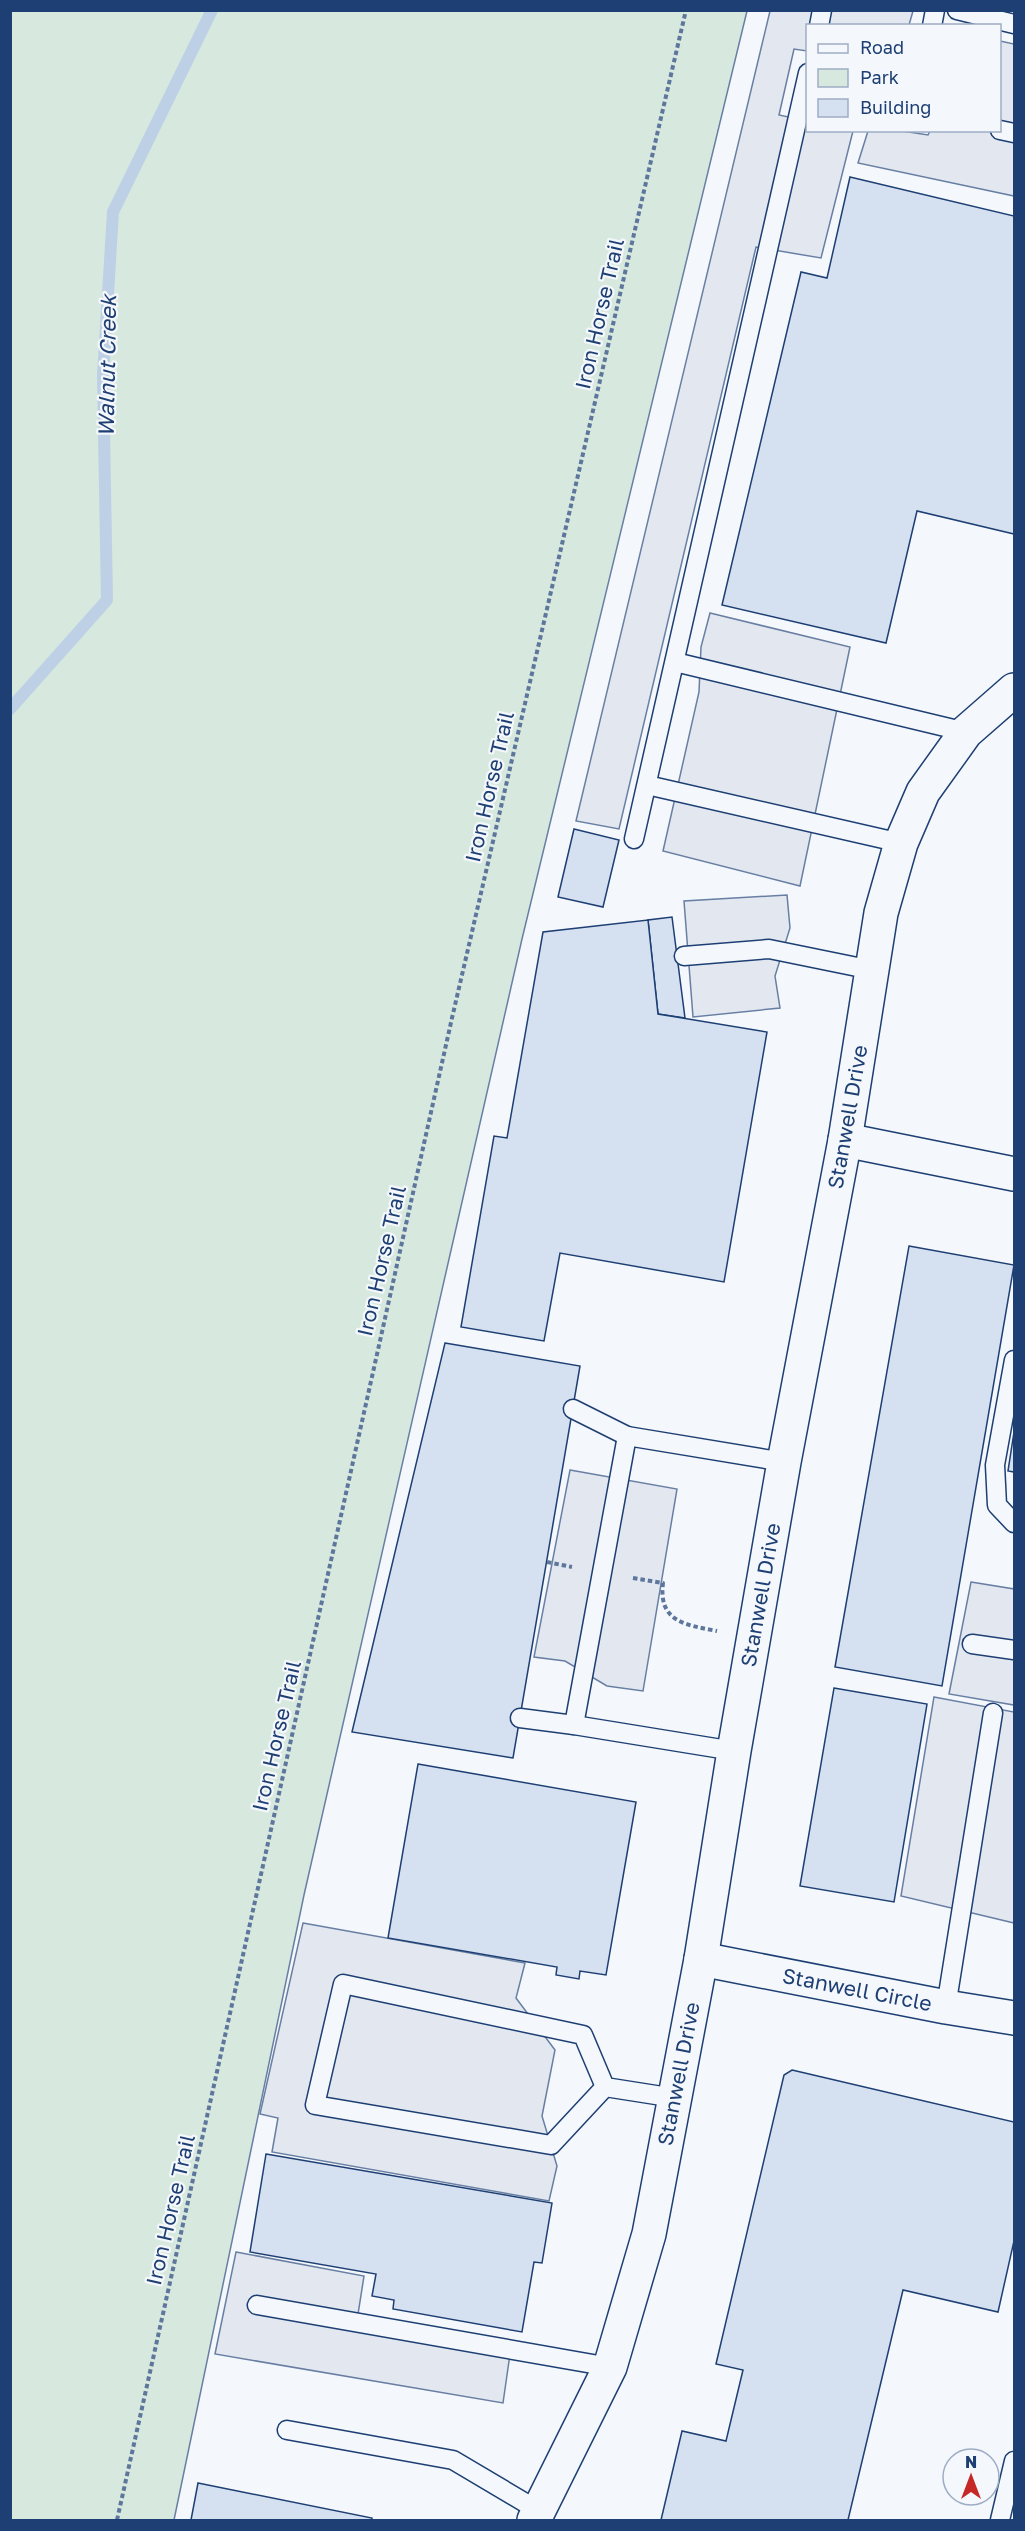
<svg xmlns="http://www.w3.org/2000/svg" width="1025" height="2531" viewBox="0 0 1025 2531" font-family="'Golos Text',sans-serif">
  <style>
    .green { fill: #d7e8df; stroke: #687fa3; stroke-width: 1.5 }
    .parking { fill: #e3e8f0; stroke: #687fa3; stroke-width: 1.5 }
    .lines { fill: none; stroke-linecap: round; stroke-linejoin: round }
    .stream { stroke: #bed0e5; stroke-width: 12 }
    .building { fill: #d5e0f0; stroke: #1d3f73; stroke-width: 1.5 }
    .service-casing { stroke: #1d3f73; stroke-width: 21 }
    .minor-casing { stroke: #1d3f73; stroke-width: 36 }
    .path { stroke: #5e769c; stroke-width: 4; stroke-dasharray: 4.5 3; stroke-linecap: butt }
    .service { stroke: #f4f7fb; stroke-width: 18 }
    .minor { stroke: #f4f7fb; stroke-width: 33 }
    .labels { text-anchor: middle; stroke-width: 4.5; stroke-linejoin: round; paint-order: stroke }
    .street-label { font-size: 21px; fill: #1d3f73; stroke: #f4f7fb }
    .water-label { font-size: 22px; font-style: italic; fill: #1d3f73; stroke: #f4f7fb }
  </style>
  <rect width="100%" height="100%" fill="#f4f7fb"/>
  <polygon class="green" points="11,10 747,11 522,939 304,1895 174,2520 11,2520"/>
  <g class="parking">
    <polygon points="770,11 913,11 909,25 808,26 807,51 794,49 779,115 807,121 808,130 853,131 821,258 756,247 619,829 576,821"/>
    <polygon points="1000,41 1014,44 1014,196 858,163 868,131 902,131 928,135 930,131 1000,130"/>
    <polygon points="710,613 850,647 800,886 663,851 699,692 701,647"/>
    <polygon points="787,895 790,928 775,976 780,1008 693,1017 684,901"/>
    <polygon points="570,1470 677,1489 643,1691 607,1686 565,1661 534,1657"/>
    <polygon points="971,1582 1014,1589 1014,1705 949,1694"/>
    <polygon points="934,1697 1014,1712 1014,1923 901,1896"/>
    <polygon points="303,1923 525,1963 516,1998 555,2050 542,2116 557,2166 549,2201 272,2152 278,2118 260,2114"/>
    <polygon points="236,2252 364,2276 356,2327 510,2354 503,2403 215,2354"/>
  </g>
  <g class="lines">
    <polyline class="stream" points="10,709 107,600 103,375 113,212 212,10"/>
  </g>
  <g class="building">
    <polygon points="850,177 1014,216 1014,534 917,511 886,643 722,605 801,272 827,278"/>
    <polygon points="574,829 619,840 603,907 558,897"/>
    <polygon points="672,917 685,1018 658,1014 648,920"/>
    <polygon points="648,920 658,1014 767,1032 724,1282 560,1253 544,1341 461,1327 494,1136 507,1138 543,932"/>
    <polygon points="909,1246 1014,1265 942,1686 835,1667"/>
    <polygon points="445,1343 580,1366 513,1758 352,1732"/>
    <polygon points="1014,1432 1014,1472 1008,1471"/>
    <polygon points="834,1688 927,1704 894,1902 800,1886"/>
    <polygon points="418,1764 636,1802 606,1975 580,1971 579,1979 556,1975 557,1967 388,1938"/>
    <polygon points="792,2070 1014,2122 1014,2241 998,2312 903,2290 848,2520 661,2520 682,2431 726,2441 743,2370 716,2364 784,2075"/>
    <polygon points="266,2154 552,2203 542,2263 534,2262 522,2332 393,2309 394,2300 372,2296 376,2274 250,2252"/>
    <polygon points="198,2483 372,2518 372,2520 191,2520"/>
  </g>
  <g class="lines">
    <g class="service-casing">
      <g id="service">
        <polyline points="957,10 1014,24"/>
        <polyline points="819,26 822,10"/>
        <polyline points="932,26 935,10"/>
        <polyline points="1000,130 1014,133"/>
        <polyline points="675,662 966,732"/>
        <polyline points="647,785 901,843"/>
        <polyline points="634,839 808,73"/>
        <polyline points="684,956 769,949 872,970"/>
        <polyline points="1014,1360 995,1465 997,1505 1014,1523"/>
        <polyline points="573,1409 627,1436"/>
        <polyline points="972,1644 1014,1650"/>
        <polyline points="520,1718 574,1725"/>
        <polyline points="734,1751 574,1725 627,1436 784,1462"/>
        <polyline points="946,2007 993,1713"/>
        <polyline points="605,2087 551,2145 315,2105 343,1984 583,2035 605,2087 675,2098"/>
        <polyline points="257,2305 610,2367"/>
        <polyline points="287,2430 453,2460 539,2511"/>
        <polyline points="1000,2520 1014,2461"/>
      </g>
    </g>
    <g class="minor-casing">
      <g id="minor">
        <polyline points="845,1140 1014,1174"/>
        <polyline points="701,1959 946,2007 1014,2018"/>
        <polyline points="534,2520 610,2367 649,2234 701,1959 734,1751 784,1462 845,1140 881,913 901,843 923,792 966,732 1014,690"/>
      </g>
    </g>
    <g class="path">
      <polyline points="547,1562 572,1567"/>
      <path d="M 633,1578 L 663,1583 C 658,1622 686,1625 717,1631"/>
      <polyline points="117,2520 452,1018 686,10"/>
    </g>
    <use href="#service" class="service"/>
    <use href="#minor" class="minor"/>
  </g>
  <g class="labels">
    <g class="street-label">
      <text transform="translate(600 314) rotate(-77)" y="7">Iron Horse Trail</text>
      <text transform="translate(490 787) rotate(-77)" y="7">Iron Horse Trail</text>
      <text transform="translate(848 1117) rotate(-80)" y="7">Stanwell Drive</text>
      <text transform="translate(382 1261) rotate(-77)" y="7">Iron Horse Trail</text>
      <text transform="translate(761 1595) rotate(-80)" y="7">Stanwell Drive</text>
      <text transform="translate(277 1736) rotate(-77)" y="7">Iron Horse Trail</text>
      <text transform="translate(857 1990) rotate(11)" y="7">Stanwell Circle</text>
      <text transform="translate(679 2074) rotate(-79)" y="7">Stanwell Drive</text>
      <text transform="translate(171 2210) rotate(-77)" y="7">Iron Horse Trail</text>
    </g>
    <g class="water-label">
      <text transform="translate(107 366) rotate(-89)" y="8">Walnut Creek</text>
    </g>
  </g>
  <rect width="1025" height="2531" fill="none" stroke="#1d3f73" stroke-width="24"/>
  <rect x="806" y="24" width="195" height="108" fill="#f4f7fb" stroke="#9eadc5" stroke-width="1.5"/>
  <rect x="818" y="44" width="30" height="9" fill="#f4f7fb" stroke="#9eadc5" stroke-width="1.5"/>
  <text x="860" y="54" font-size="18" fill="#1d3f73">Road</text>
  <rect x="818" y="69" width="30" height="18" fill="#d7e8df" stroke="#9eadc5" stroke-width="1.5"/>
  <text x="860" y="84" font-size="18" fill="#1d3f73">Park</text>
  <rect x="818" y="99" width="30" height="18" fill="#d5e0f0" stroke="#9eadc5" stroke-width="1.5"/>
  <text x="860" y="114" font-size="18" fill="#1d3f73">Building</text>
  <g transform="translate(971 2477)"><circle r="28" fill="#f4f7fb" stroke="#9eadc5" stroke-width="1.5"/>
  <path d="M0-4.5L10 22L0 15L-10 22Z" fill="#c62828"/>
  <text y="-9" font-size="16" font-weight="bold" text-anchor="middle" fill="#1d3f73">N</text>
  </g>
</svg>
